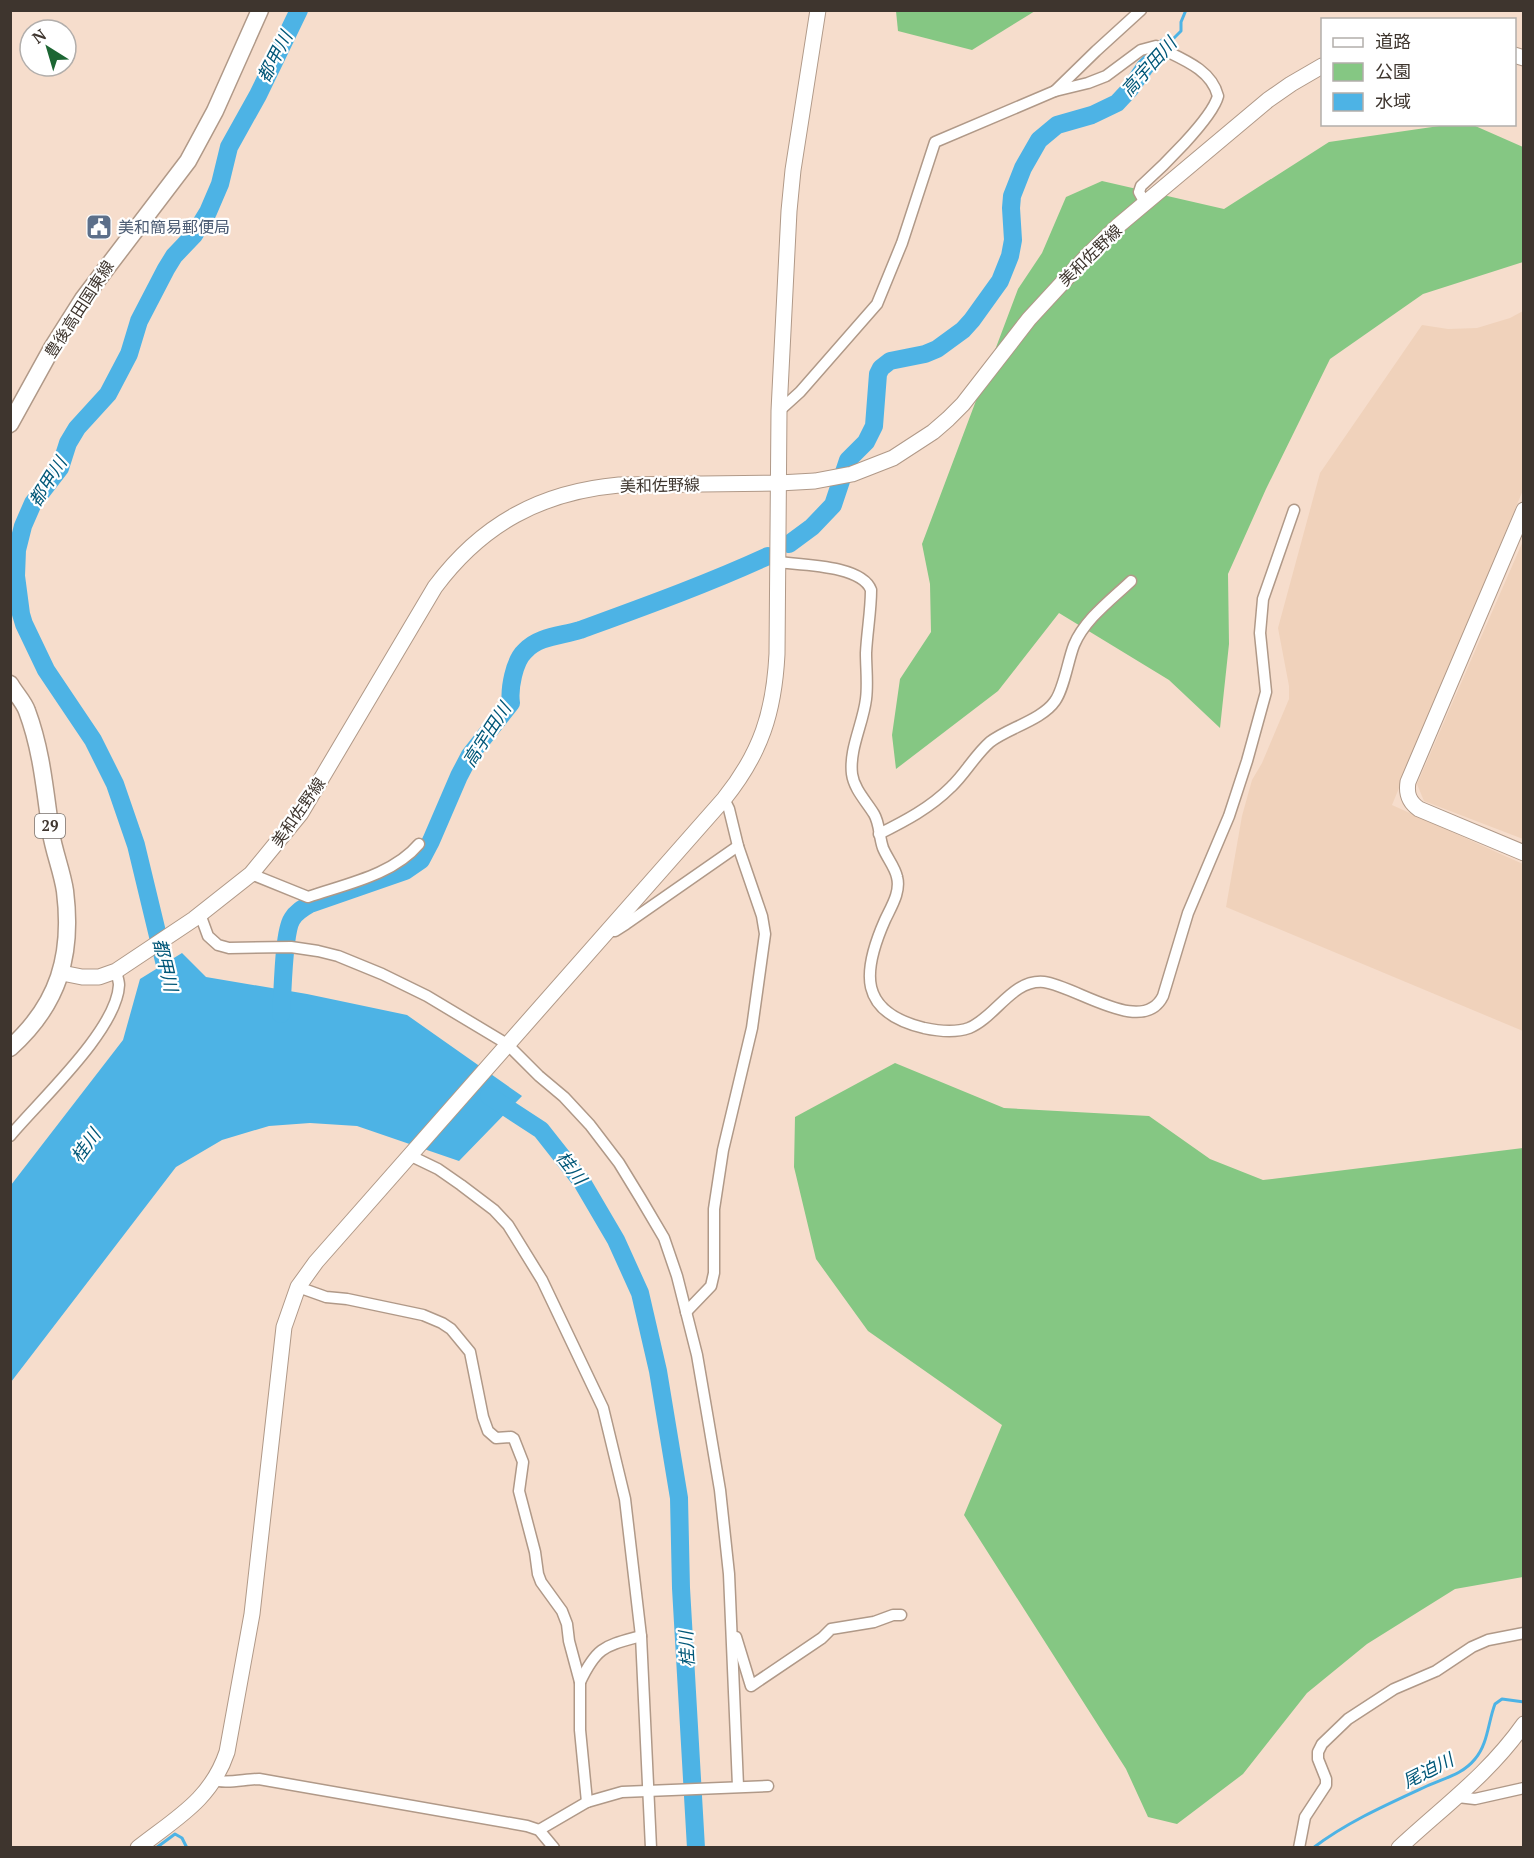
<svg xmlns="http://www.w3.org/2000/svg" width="1534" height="1858" viewBox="0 0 1534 1858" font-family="'PT Serif','Noto Sans JP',serif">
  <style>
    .built { fill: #f0d2bb }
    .green { fill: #85c783 }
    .water { fill: #4db3e5 }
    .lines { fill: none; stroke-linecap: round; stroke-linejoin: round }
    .stream { stroke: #4db3e5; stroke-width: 3 }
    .river { stroke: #4db3e5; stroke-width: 18 }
    .street-casing { stroke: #b09988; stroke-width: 13 }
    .secondary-casing { stroke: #b09988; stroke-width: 17 }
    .primary-casing { stroke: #b09988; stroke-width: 19 }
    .street { stroke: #fff; stroke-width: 10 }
    .secondary { stroke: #fff; stroke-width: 15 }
    .primary { stroke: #fff; stroke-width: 16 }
    .labels { text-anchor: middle; stroke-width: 4.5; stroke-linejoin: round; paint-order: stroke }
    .shield { fill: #fff; stroke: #78726d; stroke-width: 1.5 }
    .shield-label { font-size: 15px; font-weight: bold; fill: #3e352e }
    .service-label { font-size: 16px; fill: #4e5e75; stroke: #fff; text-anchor: start }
    .street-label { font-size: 16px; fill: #3e352e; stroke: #fff }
    .water-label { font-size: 18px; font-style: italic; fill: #005778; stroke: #fff }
  </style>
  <rect width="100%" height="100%" fill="#f6ddcc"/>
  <g class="built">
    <polygon points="1523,311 1523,490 1392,805 1523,864 1523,1031 1226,907 1242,816 1252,780 1262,763 1289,699 1289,686 1278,628 1320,473 1422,325 1448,329 1477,328 1510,318"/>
    <polygon points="1523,541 1523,839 1424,801 1417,784"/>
  </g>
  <g class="green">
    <polygon points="896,11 896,10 1035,11 972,50 898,31"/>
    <polygon points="1446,125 1473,125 1523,147 1523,262 1423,294 1330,359 1266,489 1228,574 1229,644 1220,728 1169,680 1059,613 998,691 896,769 892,735 900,679 931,632 930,584 922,544 1018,289 1042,253 1066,197 1102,181 1224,209 1329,142"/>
    <polygon points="895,1063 1004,1108 1149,1116 1210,1159 1263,1180 1523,1148 1523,1577 1455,1589 1367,1644 1307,1693 1243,1774 1177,1824 1148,1817 1126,1769 964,1515 1002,1425 868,1331 816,1259 794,1167 795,1117"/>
  </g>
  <polygon class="water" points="182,953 206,977 307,994 407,1015 522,1096 459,1161 357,1126 310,1123 269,1126 222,1140 176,1167 11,1382 11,1185 123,1040 140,979"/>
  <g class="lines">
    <g class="stream">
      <polyline points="1165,47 1181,31 1181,22 1186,10"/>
      <polyline points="156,1848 175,1834 182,1838 187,1848"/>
      <path d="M 1313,1848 C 1347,1822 1388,1804 1427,1786 C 1444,1778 1462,1775 1475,1759 C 1488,1744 1488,1722 1495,1704 L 1502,1699 L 1524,1702"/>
    </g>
    <g class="river">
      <polyline points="789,544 812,527 833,505 848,460 866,442 874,426 878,374 881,368 890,361 925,354 937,349 963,330 972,320 1000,281 1010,256 1013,240 1011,208 1012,196 1023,168 1039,140 1057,125 1092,115 1117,103 1130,89 1145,67 1165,47"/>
      <polyline points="170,986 136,845 115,784 93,740 46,670 24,624 21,614 16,576 17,550 23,526 33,503 60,468 68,443 77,428 108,394 129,354 139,321 166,269 174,256 194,235 208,212 220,184 229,147 258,95 299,10"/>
      <path d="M 281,1014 C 283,994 283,933 292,919 C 296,912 303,908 310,904 L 405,871 L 421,860 L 431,841 L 459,776 L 470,755 L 511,703 C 509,689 514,661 525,651 C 539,636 561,636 580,630 C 643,607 707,584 768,556"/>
      <polyline points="489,1096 541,1130 582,1182 616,1240 640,1293 658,1371 679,1498 681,1588 696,1848"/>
    </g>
    <g class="street-casing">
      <g id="street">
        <polyline points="1055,91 1096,51 1141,10"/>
        <path d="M 779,411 L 800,392 L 877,304 L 902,243 L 935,142 L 1055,91 L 1088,83 L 1106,76 L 1141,50 L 1156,46 C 1179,58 1211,68 1218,96 C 1212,119 1160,169 1141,186 L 1139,192 L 1145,203"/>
        <path d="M 778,562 C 801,565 862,565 871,590 C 871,611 867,632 866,653 C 866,668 868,684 866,699 C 863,724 849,749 852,774 C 854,789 866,801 874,814 C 880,824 879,837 883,848 C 887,858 895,867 897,877 C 901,892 891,907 885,920 C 862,972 858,1012 924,1028 C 938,1031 955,1033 969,1028 C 996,1017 1012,979 1044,982 C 1076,986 1143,1037 1163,996 L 1188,913 L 1229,816 L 1247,761 L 1266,692 L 1260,633 L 1263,599 L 1294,510"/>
        <path d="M 879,834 C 905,821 930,808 951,787 C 965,774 975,755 990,742 C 1008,728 1042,720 1055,701 C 1064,689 1068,660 1074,645 C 1085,619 1111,600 1131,581"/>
        <path d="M 251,874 L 308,897 C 346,884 393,875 419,844"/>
        <polyline points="200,914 208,936 218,945 229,948 291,947 318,951 338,956 382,974 427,996 507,1044 539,1076 564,1097 590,1125 619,1163 641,1199 664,1238 677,1276 697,1355 708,1419 720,1490 729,1574 738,1786"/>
        <polyline points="609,930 615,931 626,924 738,846"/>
        <path d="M 10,1136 C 39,1101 117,1030 119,985 C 119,981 117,976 116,971"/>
        <polyline points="409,1155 438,1169 461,1185 494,1210 508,1225 542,1280 603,1408 625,1499 641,1636 651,1848"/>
        <polyline points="298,1287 326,1297 347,1299 423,1315 442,1323 451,1329 470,1352 483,1417 488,1431 496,1438 511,1437 514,1439 523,1462 519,1491 535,1552 538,1574 541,1582 562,1611 567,1624 569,1641 580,1682 580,1730 587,1802"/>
        <polyline points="686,1312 711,1286 714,1273 714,1209 723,1150 752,1028 765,934 762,916 738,846 729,809 724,799"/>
        <polyline points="736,1637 751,1686 822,1638 831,1629 874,1622 893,1615 901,1615"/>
        <path d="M 580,1682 C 597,1646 605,1646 641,1636"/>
        <path d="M 215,1780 C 224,1784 246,1779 259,1779 L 527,1826 L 539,1830 L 554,1848"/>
        <polyline points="1458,1797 1475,1799 1524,1788"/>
        <polyline points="539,1830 587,1802 622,1792 768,1786"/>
        <polyline points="1299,1848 1305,1817 1326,1785 1326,1779 1318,1759 1318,1752 1322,1744 1348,1719 1394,1689 1436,1671 1472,1647 1488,1640 1524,1633"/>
      </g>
    </g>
    <g class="secondary-casing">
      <g id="secondary">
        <polyline points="1514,55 1524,58"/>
        <path d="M 1524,510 L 1408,782 C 1406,794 1409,802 1419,809 L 1524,853"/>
        <path d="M 62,973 L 82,977 L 99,977 L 116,971 L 194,919 L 251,874 L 301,813 L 435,587 C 482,524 541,492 619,485 L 779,483 L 815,481 L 852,474 L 893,458 L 933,432 L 948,419 L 963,404 L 1029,319 L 1088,255 L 1119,225 L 1268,100 L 1291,84 L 1322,66"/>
        <path d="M 138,1848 C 176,1818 211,1800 227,1752 L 252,1614 L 284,1327 L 298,1287 L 316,1262 L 724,799 C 761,753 774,712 777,654 L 779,411 L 789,211 L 793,170 L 818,10"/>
        <path d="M 1399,1848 C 1444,1806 1488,1775 1524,1724"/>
      </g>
    </g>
    <g class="primary-casing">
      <g id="primary">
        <polyline points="10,424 52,348 83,299 188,161 215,111 260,10"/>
        <path d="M 10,684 C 15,693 24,702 27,711 C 42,751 45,792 51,833 C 54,852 62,871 65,891 C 73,955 59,1004 10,1048"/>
      </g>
    </g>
    <use href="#street" class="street"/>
    <use href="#secondary" class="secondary"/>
    <use href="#primary" class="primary"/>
  </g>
  <defs>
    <g id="civic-square" transform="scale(1.35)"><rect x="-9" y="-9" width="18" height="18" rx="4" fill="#5c6f8a" stroke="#fff"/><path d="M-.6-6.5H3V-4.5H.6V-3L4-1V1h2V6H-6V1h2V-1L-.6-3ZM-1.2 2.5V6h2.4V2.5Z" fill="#fff"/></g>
  </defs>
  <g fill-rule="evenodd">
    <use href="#civic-square" x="99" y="227"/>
  </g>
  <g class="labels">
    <rect class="shield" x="35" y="814" width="30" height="24" rx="4.5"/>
    <g class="shield-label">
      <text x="50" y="831">29</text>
    </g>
    <g class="service-label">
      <text x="118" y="233">美和簡易郵便局</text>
    </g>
    <g class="street-label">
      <text transform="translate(1090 255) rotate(-44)" y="6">美和佐野線</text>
      <text transform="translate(79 309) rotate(-57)" y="6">豊後高田国東線</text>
      <text transform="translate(660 485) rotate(-1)" y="6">美和佐野線</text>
      <text transform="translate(298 812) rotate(-55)" y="6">美和佐野線</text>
    </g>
    <g class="water-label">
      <text transform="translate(275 57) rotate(-63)" y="6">都甲川</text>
      <text transform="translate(1149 67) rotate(-48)" y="6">高宇田川</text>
      <text transform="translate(48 482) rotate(-58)" y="6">都甲川</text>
      <text transform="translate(487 735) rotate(-57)" y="6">高宇田川</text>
      <text transform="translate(165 965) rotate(77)" y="6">都甲川</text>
      <text transform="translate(86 1146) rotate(-54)" y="6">桂川</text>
      <text transform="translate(571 1168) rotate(52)" y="6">桂川</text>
      <text transform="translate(687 1649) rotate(-93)" y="6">桂川</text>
      <text transform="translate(1428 1771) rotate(-27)" y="6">尾迫川</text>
    </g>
  </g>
  <rect width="1534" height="1858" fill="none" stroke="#3e352e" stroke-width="24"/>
  <rect x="1321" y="18" width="195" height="108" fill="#ffffff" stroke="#b2aeab" stroke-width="1.5"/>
  <rect x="1333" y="38" width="30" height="9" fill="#ffffff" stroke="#b2aeab" stroke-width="1.5"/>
  <text x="1375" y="48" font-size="18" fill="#3e352e">道路</text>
  <rect x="1333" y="63" width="30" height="18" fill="#85c783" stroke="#b2aeab" stroke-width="1.5"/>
  <text x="1375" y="78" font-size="18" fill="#3e352e">公園</text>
  <rect x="1333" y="93" width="30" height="18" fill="#4db3e5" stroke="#b2aeab" stroke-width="1.5"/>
  <text x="1375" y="108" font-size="18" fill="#3e352e">水域</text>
  <g transform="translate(48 48) rotate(323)"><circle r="28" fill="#ffffff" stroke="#b2aeab" stroke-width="1.5"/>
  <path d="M0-4.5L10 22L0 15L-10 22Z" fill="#1c6633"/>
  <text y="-9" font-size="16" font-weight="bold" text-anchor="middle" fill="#3e352e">N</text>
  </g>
</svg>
